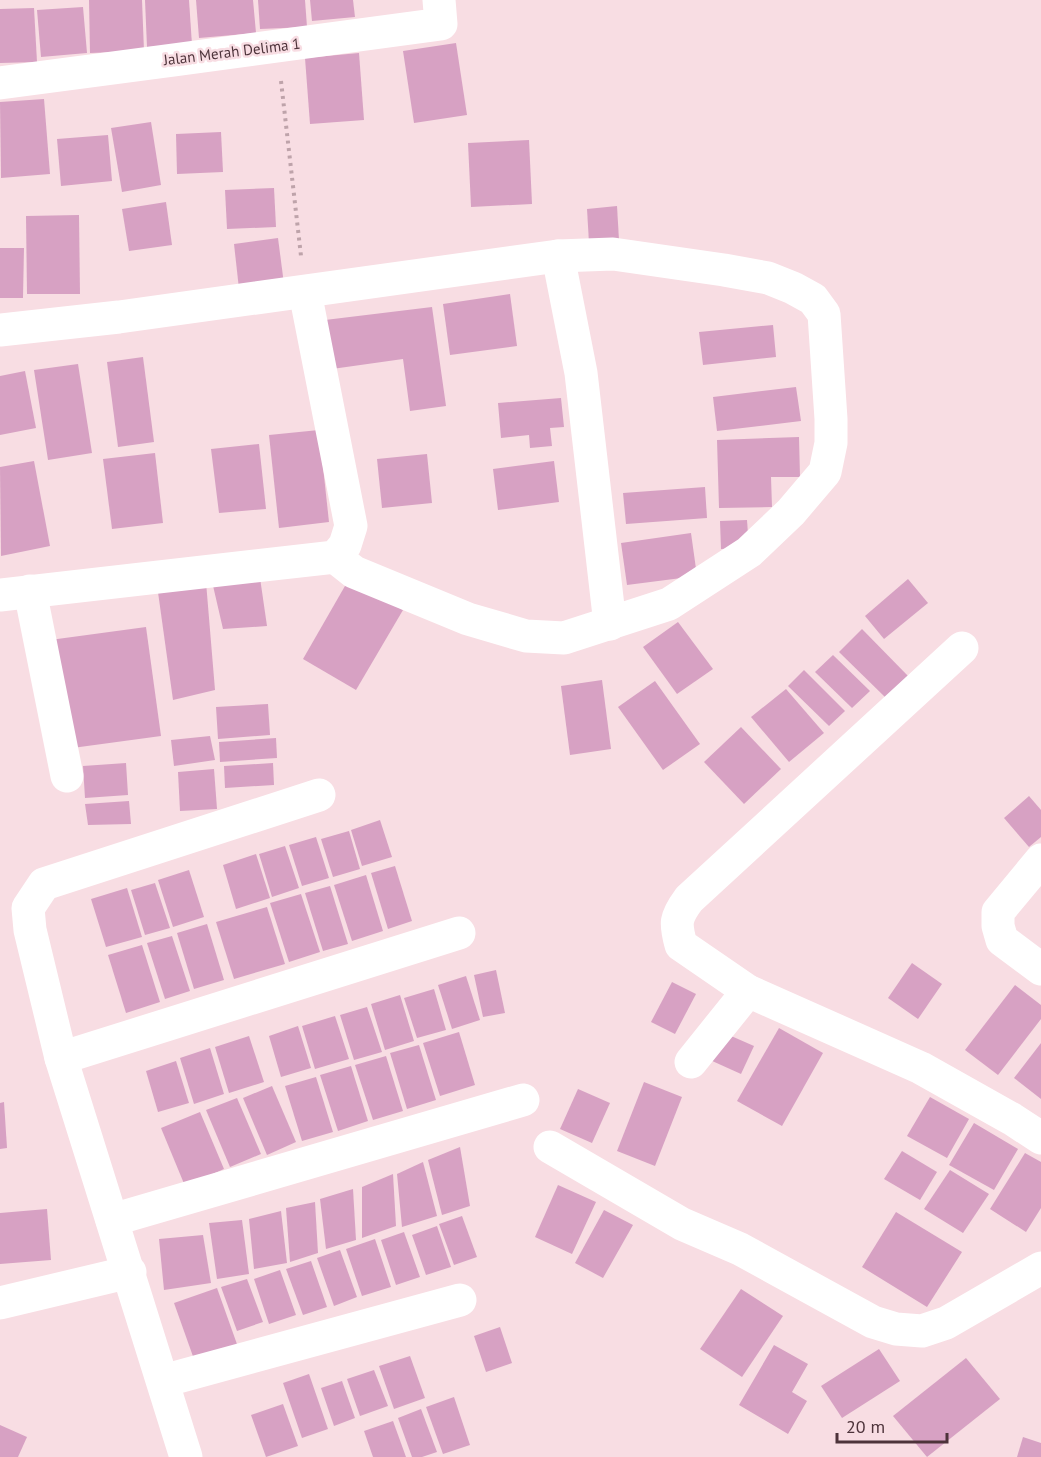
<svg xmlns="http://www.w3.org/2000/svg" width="1041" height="1457" viewBox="0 0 1041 1457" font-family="'PT Sans',sans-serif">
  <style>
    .building { fill: #d7a1c3 }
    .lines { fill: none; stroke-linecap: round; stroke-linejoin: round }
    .path { stroke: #bea3aa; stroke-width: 4; stroke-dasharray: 3 4.5; stroke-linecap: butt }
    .minor { stroke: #fff; stroke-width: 33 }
    .labels { text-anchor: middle; stroke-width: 5; stroke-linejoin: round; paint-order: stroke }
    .street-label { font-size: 15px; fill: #4d333a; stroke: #f8dde3 }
  </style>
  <rect width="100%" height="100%" fill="#f8dde3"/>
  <g class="building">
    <polygon points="89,0 142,0 144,51 90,53"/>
    <polygon points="145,0 189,0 192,45 147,47"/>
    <polygon points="196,0 253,0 256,33 199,38"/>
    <polygon points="258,0 305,0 307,27 260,29"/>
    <polygon points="310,0 353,0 355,17 312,21"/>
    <polygon points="83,7 87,53 41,57 37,10"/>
    <polygon points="34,8 37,62 0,63 0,9"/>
    <polygon points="456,43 467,115 414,123 403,51"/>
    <polygon points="359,53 364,120 310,124 305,58"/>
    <polygon points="44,99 50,174 1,178 0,102"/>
    <polygon points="151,122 161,185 122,192 111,128"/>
    <polygon points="221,132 223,172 177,174 176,134"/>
    <polygon points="108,135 112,181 61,186 57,139"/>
    <polygon points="529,140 532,204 471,207 468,143"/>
    <polygon points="274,188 276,227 227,229 225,190"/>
    <polygon points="166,202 172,245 129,251 122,209"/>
    <polygon points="617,206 619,240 589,243 587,209"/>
    <polygon points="79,215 80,294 27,294 26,216"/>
    <polygon points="278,238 284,284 239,289 234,244"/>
    <polygon points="0,248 24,248 23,298 0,298"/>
    <polygon points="510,294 517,346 450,355 443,304"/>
    <polygon points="432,307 446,406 410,411 403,359 332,369 325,320"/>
    <polygon points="773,325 776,357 703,365 699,332"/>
    <polygon points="143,357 154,442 118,447 107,362"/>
    <polygon points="78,364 92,453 48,460 34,370"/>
    <polygon points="25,371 36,428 0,435 0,376"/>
    <polygon points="796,387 801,421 717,431 713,397"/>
    <polygon points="561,398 564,427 550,428 552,446 530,448 529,435 501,438 498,403"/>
    <polygon points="319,430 329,522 279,528 269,435"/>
    <polygon points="799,437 800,477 771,477 772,507 719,508 717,440"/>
    <polygon points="259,444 266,509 219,513 211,449"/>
    <polygon points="155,453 163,523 112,529 103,459"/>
    <polygon points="427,454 432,503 382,508 377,459"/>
    <polygon points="34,461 50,546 1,556 0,467"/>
    <polygon points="554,461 559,502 498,510 493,469"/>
    <polygon points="705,487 707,518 626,524 623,493"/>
    <polygon points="747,520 749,548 721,549 720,521"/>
    <polygon points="691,533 697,576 627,585 621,543"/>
    <polygon points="259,571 267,626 223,629 211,577"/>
    <polygon points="349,579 403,610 356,690 303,659"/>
    <polygon points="908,579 928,603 884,639 865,616"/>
    <polygon points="206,582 215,690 173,700 157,585"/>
    <polygon points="678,622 713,669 677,694 643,647"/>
    <polygon points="146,627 161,736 65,749 50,640"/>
    <polygon points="862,629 909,677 887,699 839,652"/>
    <polygon points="833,655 870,691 852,708 815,672"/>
    <polygon points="804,670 845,711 829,726 788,686"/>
    <polygon points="602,680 611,749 570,755 561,686"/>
    <polygon points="655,681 700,744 663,770 618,707"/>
    <polygon points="786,689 824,733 789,762 751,717"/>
    <polygon points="268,704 270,735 218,739 216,707"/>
    <polygon points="741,727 781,769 744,804 704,762"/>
    <polygon points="210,736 215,760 174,766 171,740"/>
    <polygon points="276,738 277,758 220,762 219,742"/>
    <polygon points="126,763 128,795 85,798 83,766"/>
    <polygon points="273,763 274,785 225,788 224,766"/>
    <polygon points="214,769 217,809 180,811 178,772"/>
    <polygon points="1029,796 1041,810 1041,837 1029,847 1004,818"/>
    <polygon points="129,801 131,824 88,825 85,804"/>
    <polygon points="380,820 392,857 362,866 351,830"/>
    <polygon points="349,831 360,869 333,877 321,839"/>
    <polygon points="316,837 329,878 302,886 289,845"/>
    <polygon points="285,846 299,888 272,897 259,854"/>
    <polygon points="256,854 270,898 236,909 223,865"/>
    <polygon points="395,866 412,921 388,929 371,873"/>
    <polygon points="189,870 204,917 173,927 158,880"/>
    <polygon points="366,875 383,931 352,941 334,885"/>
    <polygon points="155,883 170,928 145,935 131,890"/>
    <polygon points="330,886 348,944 323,951 305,893"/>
    <polygon points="127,888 142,937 106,947 91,899"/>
    <polygon points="301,894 320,952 289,962 270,903"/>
    <polygon points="267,907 285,964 234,979 216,922"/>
    <polygon points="207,924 224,980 194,989 177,933"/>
    <polygon points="172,936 190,991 165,999 147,943"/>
    <polygon points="142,945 160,1002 126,1013 108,955"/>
    <polygon points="912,963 942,984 918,1019 888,998"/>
    <polygon points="496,970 505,1013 483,1017 474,975"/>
    <polygon points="466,976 480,1020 452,1029 438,985"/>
    <polygon points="672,982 696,994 675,1034 651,1022"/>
    <polygon points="1015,985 1041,1005 1041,1019 998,1075 965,1050"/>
    <polygon points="434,989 446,1030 417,1038 404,998"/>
    <polygon points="400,995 414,1041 385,1050 371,1004"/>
    <polygon points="367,1007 382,1052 354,1060 340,1015"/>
    <polygon points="335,1016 349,1059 315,1069 302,1026"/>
    <polygon points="298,1026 311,1068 281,1077 269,1036"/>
    <polygon points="779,1028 823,1053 782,1126 737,1101"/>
    <polygon points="459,1032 475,1085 440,1096 423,1043"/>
    <polygon points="722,1032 754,1046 741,1074 710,1060"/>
    <polygon points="249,1036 264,1082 229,1093 215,1047"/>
    <polygon points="1041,1043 1041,1099 1014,1078"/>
    <polygon points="419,1045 436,1100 407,1109 390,1053"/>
    <polygon points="210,1048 224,1094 194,1104 180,1058"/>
    <polygon points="386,1056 403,1111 373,1120 355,1065"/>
    <polygon points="176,1061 189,1103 158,1112 146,1071"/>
    <polygon points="351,1066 368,1121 338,1131 320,1075"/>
    <polygon points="316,1077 333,1132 302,1141 285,1086"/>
    <polygon points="644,1082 682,1097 655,1166 617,1151"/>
    <polygon points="272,1086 296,1142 267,1155 243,1098"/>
    <polygon points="578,1089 610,1103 592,1143 560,1129"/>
    <polygon points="930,1097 969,1119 947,1158 907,1136"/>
    <polygon points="237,1098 261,1154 230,1167 206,1110"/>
    <polygon points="4,1102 7,1148 0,1149 0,1103"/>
    <polygon points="200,1112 224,1169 185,1186 161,1128"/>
    <polygon points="974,1123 1018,1149 994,1190 949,1165"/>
    <polygon points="460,1147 470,1206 442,1215 428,1160"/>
    <polygon points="902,1151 937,1172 920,1200 884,1179"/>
    <polygon points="1025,1153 1041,1162 1041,1208 1026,1232 990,1209"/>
    <polygon points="423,1162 437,1216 402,1227 397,1174"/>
    <polygon points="950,1170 989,1194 963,1233 924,1209"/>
    <polygon points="393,1174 396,1226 362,1238 362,1187"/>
    <polygon points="558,1185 596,1202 572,1254 535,1237"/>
    <polygon points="353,1189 356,1240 326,1249 320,1199"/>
    <polygon points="315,1202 318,1253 290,1262 286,1208"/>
    <polygon points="47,1209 51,1260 0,1264 0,1213"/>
    <polygon points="604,1210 633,1225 603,1278 575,1263"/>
    <polygon points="281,1211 287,1263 254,1269 249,1219"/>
    <polygon points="896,1212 962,1252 927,1307 862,1267"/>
    <polygon points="462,1216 477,1257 454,1265 439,1224"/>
    <polygon points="242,1220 249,1274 217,1279 209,1223"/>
    <polygon points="437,1226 451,1267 426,1275 412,1235"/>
    <polygon points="404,1232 420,1277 396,1285 381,1240"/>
    <polygon points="203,1235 211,1283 164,1290 159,1239"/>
    <polygon points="375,1239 391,1287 362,1296 346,1249"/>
    <polygon points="340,1250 357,1297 334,1306 317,1258"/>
    <polygon points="311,1261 327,1307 303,1315 286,1269"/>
    <polygon points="280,1270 296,1315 269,1324 254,1279"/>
    <polygon points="247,1279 263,1322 237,1331 221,1287"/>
    <polygon points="217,1288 238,1347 195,1362 174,1303"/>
    <polygon points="741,1289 783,1316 742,1377 700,1349"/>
    <polygon points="500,1327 512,1363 486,1372 474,1336"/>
    <polygon points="774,1345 808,1364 792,1392 807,1401 788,1434 739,1405"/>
    <polygon points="879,1349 900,1381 842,1418 821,1386"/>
    <polygon points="410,1356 425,1398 394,1409 379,1366"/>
    <polygon points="966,1358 1000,1399 927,1457 893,1416"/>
    <polygon points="374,1370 388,1406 360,1416 347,1379"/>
    <polygon points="309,1374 328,1429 302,1438 283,1383"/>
    <polygon points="342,1381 355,1418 334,1426 321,1388"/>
    <polygon points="454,1397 470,1445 443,1454 426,1407"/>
    <polygon points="283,1404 298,1446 266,1457 251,1415"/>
    <polygon points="421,1409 437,1452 422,1457 412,1457 398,1418"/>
    <polygon points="393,1421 406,1457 373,1457 364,1431"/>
    <polygon points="0,1425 27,1437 18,1457 0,1457"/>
    <polygon points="1023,1437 1041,1443 1041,1457 1017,1457"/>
  </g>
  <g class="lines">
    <polyline class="path" points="281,81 301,256"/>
    <g class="minor">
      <path d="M 0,83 C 147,63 294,45 441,24 L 439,0"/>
      <polyline points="558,256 581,373 610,624"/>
      <polyline points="0,330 119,317 558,256 613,254 724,270 768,278 793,288 813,299 824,314 831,419 831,443 825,472 791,512 749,552 669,604 564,638 526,636 468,619 354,572 335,557"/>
      <polyline points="30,591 67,776"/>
      <polyline points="0,595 335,557 345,545 351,526 305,292"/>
      <path d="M 962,648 L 689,899 C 675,918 675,923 681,945 L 748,991 L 921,1068 L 1012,1119 L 1041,1138"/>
      <polyline points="1041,860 998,912 998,926 1002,940 1041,969"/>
      <polyline points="61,1058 459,933"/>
      <polyline points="691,1062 748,991"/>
      <polyline points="550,1147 682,1224 740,1249 873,1322 896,1329 922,1331 946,1323 1041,1268"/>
      <polyline points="112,1220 523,1100"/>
      <polyline points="0,1303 130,1272"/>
      <polyline points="163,1381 460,1300"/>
      <polyline points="186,1457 61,1058 30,930 28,908 44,884 319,795"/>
    </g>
  </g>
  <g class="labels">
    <g class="street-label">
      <text transform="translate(232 52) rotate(-7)" y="5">Jalan Merah Delima 1</text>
    </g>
  </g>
  <path d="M837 1433v9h110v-9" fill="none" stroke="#4d333a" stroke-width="3"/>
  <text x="846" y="1433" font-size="18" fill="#4d333a" stroke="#f8dde3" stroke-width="4.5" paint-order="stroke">20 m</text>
</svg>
